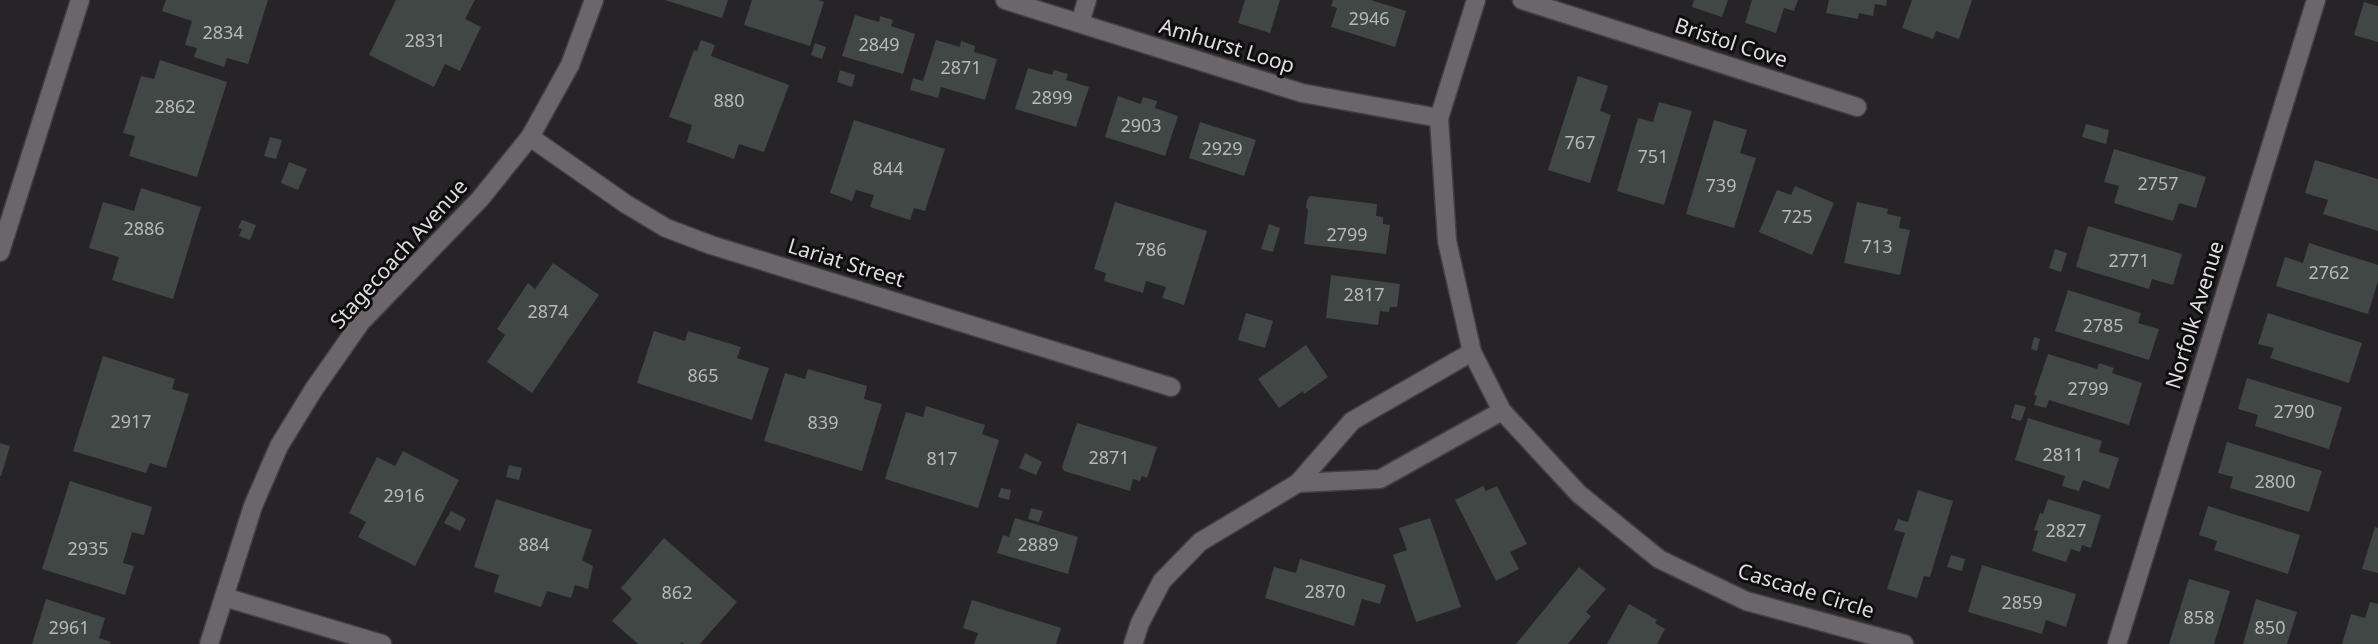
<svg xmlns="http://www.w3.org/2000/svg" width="2378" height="644" viewBox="0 0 2378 644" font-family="'Noto Sans',sans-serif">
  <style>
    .building { fill: #414745 }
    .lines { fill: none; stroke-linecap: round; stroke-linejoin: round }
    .street-casing { stroke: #423f42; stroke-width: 21 }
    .street { stroke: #6a666a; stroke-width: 18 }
    .labels { text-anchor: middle; stroke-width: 6; stroke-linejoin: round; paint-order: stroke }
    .number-label { font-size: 18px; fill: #b8b8b8 }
    .street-label { font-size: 21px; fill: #dfdddf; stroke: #0f0e0f }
  </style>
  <rect width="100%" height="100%" fill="#272427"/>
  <g class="building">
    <polygon points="166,0 268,0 248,64 227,58 224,67 194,57 197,48 185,45 192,21 162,11"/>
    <polygon points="396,0 475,0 465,19 481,27 460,71 445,64 434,87 369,55"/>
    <polygon points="665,0 728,0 722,18"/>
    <polygon points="752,0 818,0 824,2 810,46 744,25"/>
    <polygon points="1245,0 1280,0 1270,33 1238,23"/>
    <polygon points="1333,0 1371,0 1406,11 1395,47 1331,27 1337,8 1331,6"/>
    <polygon points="1694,0 1728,0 1722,17 1692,7"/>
    <polygon points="1752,0 1798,0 1794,11 1784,8 1776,33 1745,23"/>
    <polygon points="1829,0 1887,0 1886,6 1875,4 1873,16 1859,13 1858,19 1826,13"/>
    <polygon points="1912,0 1972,0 1959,39 1936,31 1933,39 1902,28"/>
    <polygon points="2364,2 2378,6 2378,42 2354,35"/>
    <polygon points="855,15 879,22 880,16 893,20 891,26 915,34 903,74 842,56"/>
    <polygon points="701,40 715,45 711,56 789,85 764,152 739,144 734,159 687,142 692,125 669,117 694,50 697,51"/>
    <polygon points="936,40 960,47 961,41 975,46 974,52 997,59 985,100 941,87 938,98 910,90 913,78 923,81"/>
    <polygon points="815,43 826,47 822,59 811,55"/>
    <polygon points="160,60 227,82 197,177 129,156 135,136 123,133 141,76 154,79"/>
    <polygon points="1028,68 1052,75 1054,70 1068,74 1066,80 1089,87 1076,127 1015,109"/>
    <polygon points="840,70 855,75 852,87 837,82"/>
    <polygon points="1578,76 1608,86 1600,111 1611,115 1590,183 1548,170"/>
    <polygon points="1118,96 1141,104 1143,97 1157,101 1155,108 1178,116 1165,156 1105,137"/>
    <polygon points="1659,102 1692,111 1664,205 1617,191 1638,118 1653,122"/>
    <polygon points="854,120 945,149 925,211 914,208 910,220 870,207 874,195 856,190 852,201 830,193"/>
    <polygon points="1714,120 1747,130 1740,153 1756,158 1734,228 1686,214"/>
    <polygon points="1200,122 1256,140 1244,176 1189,158"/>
    <polygon points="2086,124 2109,130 2106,144 2082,137"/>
    <polygon points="270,137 282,140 276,159 264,156"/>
    <polygon points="2114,149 2206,177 2196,208 2179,203 2173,221 2114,203 2119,186 2104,182"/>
    <polygon points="2315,160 2378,179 2378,231 2323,214 2328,200 2305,193"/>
    <polygon points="289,162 307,169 298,190 281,183"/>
    <polygon points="1795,186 1834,203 1812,255 1759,232 1777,190 1791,195"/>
    <polygon points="141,188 201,207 173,299 112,280 119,257 89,248 103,202 134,211"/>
    <polygon points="1310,196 1377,204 1376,216 1383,217 1383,224 1390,225 1386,254 1304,244 1308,210 1306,207 1307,200"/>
    <polygon points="1115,202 1207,231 1184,305 1162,298 1166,287 1146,281 1143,293 1104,281 1106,273 1094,269"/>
    <polygon points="1857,202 1888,209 1887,214 1901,217 1899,228 1910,230 1900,275 1844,263"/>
    <polygon points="242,220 256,225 250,240 239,236 242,229 238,228"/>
    <polygon points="1269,224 1280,228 1273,252 1261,249"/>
    <polygon points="2088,226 2182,254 2173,285 2152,279 2149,289 2076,267"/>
    <polygon points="2309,243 2378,265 2378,281 2368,314 2276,286 2285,257 2303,263"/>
    <polygon points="2055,249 2067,253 2061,272 2049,268"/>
    <polygon points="553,263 599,295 532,393 487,362 505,335 497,329 528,283 535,289"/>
    <polygon points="1331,275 1400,284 1397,307 1390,307 1389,312 1380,311 1378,325 1326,318"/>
    <polygon points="2068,290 2141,313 2138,323 2159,329 2149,360 2055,331"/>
    <polygon points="1246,313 1273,321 1265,348 1238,340"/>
    <polygon points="2268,313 2362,343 2349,383 2270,358 2274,348 2258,344"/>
    <polygon points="654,331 685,341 688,331 741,347 737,358 769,368 752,420 637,383"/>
    <polygon points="2034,337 2040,339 2037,351 2031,349"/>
    <polygon points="1306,345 1328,377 1304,394 1303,391 1279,408 1258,379"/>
    <polygon points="2048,354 2097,369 2099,363 2114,368 2112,373 2142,383 2129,425 2049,400 2046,408 2034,405 2037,396 2034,395"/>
    <polygon points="103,356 175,379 172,389 189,394 166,468 150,463 146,473 73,451"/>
    <polygon points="808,369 867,386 864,399 882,404 862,471 764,441 785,373 805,379"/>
    <polygon points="2247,378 2342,407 2329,449 2255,426 2258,415 2238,409"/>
    <polygon points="2015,404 2026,407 2021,421 2011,418"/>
    <polygon points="926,406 985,425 982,434 999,440 978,508 885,479 906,412 923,417"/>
    <polygon points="2028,418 2102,441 2099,452 2119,458 2109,489 2083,480 2079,491 2062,486 2065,476 2015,460"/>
    <polygon points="1077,423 1157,447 1147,478 1142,476 1140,481 1133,479 1130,491 1064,471 1062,467"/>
    <polygon points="2227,442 2322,471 2309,512 2230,488 2233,477 2218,473"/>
    <polygon points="0,443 10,446 1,476 0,476"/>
    <polygon points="403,451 459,480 415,566 358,537 366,522 349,513 377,457 395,466"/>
    <polygon points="1025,453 1042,462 1036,475 1019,468"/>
    <polygon points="509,465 522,468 519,480 506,477"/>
    <polygon points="70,481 152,507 144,535 132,532 123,563 134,566 125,595 42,569"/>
    <polygon points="1483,486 1486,491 1497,486 1527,544 1510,552 1519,569 1496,581 1455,500"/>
    <polygon points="1001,488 1011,490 1009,500 998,497"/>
    <polygon points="1918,490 1953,501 1930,577 1924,576 1917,598 1887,589 1905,533 1894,530 1898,519 1908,522"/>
    <polygon points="496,499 592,530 582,560 593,566 588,589 575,585 571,598 547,591 541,607 494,592 499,575 474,567"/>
    <polygon points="2048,499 2101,515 2091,548 2082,545 2080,552 2071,549 2066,562 2032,551 2038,531 2034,530 2040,513 2043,514"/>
    <polygon points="2208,506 2300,535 2288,574 2214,550 2217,541 2199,535"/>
    <polygon points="1031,508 1043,511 1039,522 1028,519"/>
    <polygon points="451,511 466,519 460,531 444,523"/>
    <polygon points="1015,518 1078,537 1068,574 997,553 1003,535 1009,537"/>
    <polygon points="1430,518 1461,607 1416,622 1393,555 1407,550 1399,528"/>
    <polygon points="2375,527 2378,528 2378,573 2362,569"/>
    <polygon points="664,538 737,602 700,644 684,644 682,642 680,644 638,644 612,621 632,599 621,588"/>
    <polygon points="1951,555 1965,559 1962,571 1947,567"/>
    <polygon points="1300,559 1386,585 1380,604 1362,599 1354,626 1265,598 1274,567 1296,573"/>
    <polygon points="1982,565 2076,594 2066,627 2046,620 2042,634 1968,612"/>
    <polygon points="1579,567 1606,589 1586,612 1591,616 1568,644 1516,644"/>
    <polygon points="2189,579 2230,591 2214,644 2169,644"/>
    <polygon points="46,599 105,618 99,638 111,642 110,644 32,644"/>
    <polygon points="2256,599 2297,612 2287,644 2243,644"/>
    <polygon points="972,600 1061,628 1056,644 974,644 978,633 963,628"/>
    <polygon points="2370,602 2378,604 2378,644 2342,644 2351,614 2365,618"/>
    <polygon points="1629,604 1657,620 1655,623 1665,629 1657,644 1607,644"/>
  </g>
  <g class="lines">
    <g class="street-casing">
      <g id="street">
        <polyline points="1005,0 1302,93 1439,118"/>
        <polyline points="1476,0 1439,118 1447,241 1472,352 1502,411 1579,494 1659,559 1746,601 1904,644"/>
        <polyline points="1522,0 1857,107"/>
        <polyline points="1080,23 1087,0"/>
        <polyline points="530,137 626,204 666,228 711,245 1171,387"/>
        <polyline points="0,252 80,0"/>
        <polyline points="1298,483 1380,479 1502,411"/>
        <polyline points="224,597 382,644"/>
        <polyline points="209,644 253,506 279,446 314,389 361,322 480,199 530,137 570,65 594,0"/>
        <polyline points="1133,644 1140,623 1162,581 1200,542 1298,483 1352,421 1472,352"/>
        <polyline points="2117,644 2316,0"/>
      </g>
    </g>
    <use href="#street" class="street"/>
  </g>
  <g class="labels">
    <g class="number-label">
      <text x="1369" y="25">2946</text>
      <text x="223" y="39">2834</text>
      <text x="425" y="47">2831</text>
      <text x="879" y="51">2849</text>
      <text x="961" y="74">2871</text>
      <text x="1052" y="104">2899</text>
      <text x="729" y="107">880</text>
      <text x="175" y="113">2862</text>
      <text x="1141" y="132">2903</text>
      <text x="1580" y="149">767</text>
      <text x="1222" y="155">2929</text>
      <text x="1653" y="163">751</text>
      <text x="888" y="175">844</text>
      <text x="2158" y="190">2757</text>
      <text x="1721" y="192">739</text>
      <text x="1797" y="223">725</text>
      <text x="144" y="235">2886</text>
      <text x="1347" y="241">2799</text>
      <text x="1877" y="253">713</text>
      <text x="1151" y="256">786</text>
      <text x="2129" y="267">2771</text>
      <text x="2329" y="279">2762</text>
      <text x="1364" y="301">2817</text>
      <text x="548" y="318">2874</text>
      <text x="2103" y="332">2785</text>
      <text x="703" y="382">865</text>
      <text x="2088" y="395">2799</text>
      <text x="2294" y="418">2790</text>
      <text x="131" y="428">2917</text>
      <text x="823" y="429">839</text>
      <text x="2063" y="461">2811</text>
      <text x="1109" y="464">2871</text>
      <text x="942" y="465">817</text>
      <text x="2275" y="488">2800</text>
      <text x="404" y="502">2916</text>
      <text x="2066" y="537">2827</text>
      <text x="534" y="551">884</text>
      <text x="1038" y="551">2889</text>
      <text x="88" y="555">2935</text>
      <text x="1325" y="598">2870</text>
      <text x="677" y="599">862</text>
      <text x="2022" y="609">2859</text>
      <text x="2199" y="624">858</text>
      <text x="69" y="634">2961</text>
      <text x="2270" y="634">850</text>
    </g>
    <g class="street-label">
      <text transform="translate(1731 43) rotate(18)" y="7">Bristol Cove</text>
      <text transform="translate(1227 46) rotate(17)" y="7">Amhurst Loop</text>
      <text transform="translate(399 254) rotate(-48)" y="7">Stagecoach Avenue</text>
      <text transform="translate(846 263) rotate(17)" y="7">Lariat Street</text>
      <text transform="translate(2195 315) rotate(-73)" y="7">Norfolk Avenue</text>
      <text transform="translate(1806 591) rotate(17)" y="7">Cascade Circle</text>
    </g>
  </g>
</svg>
